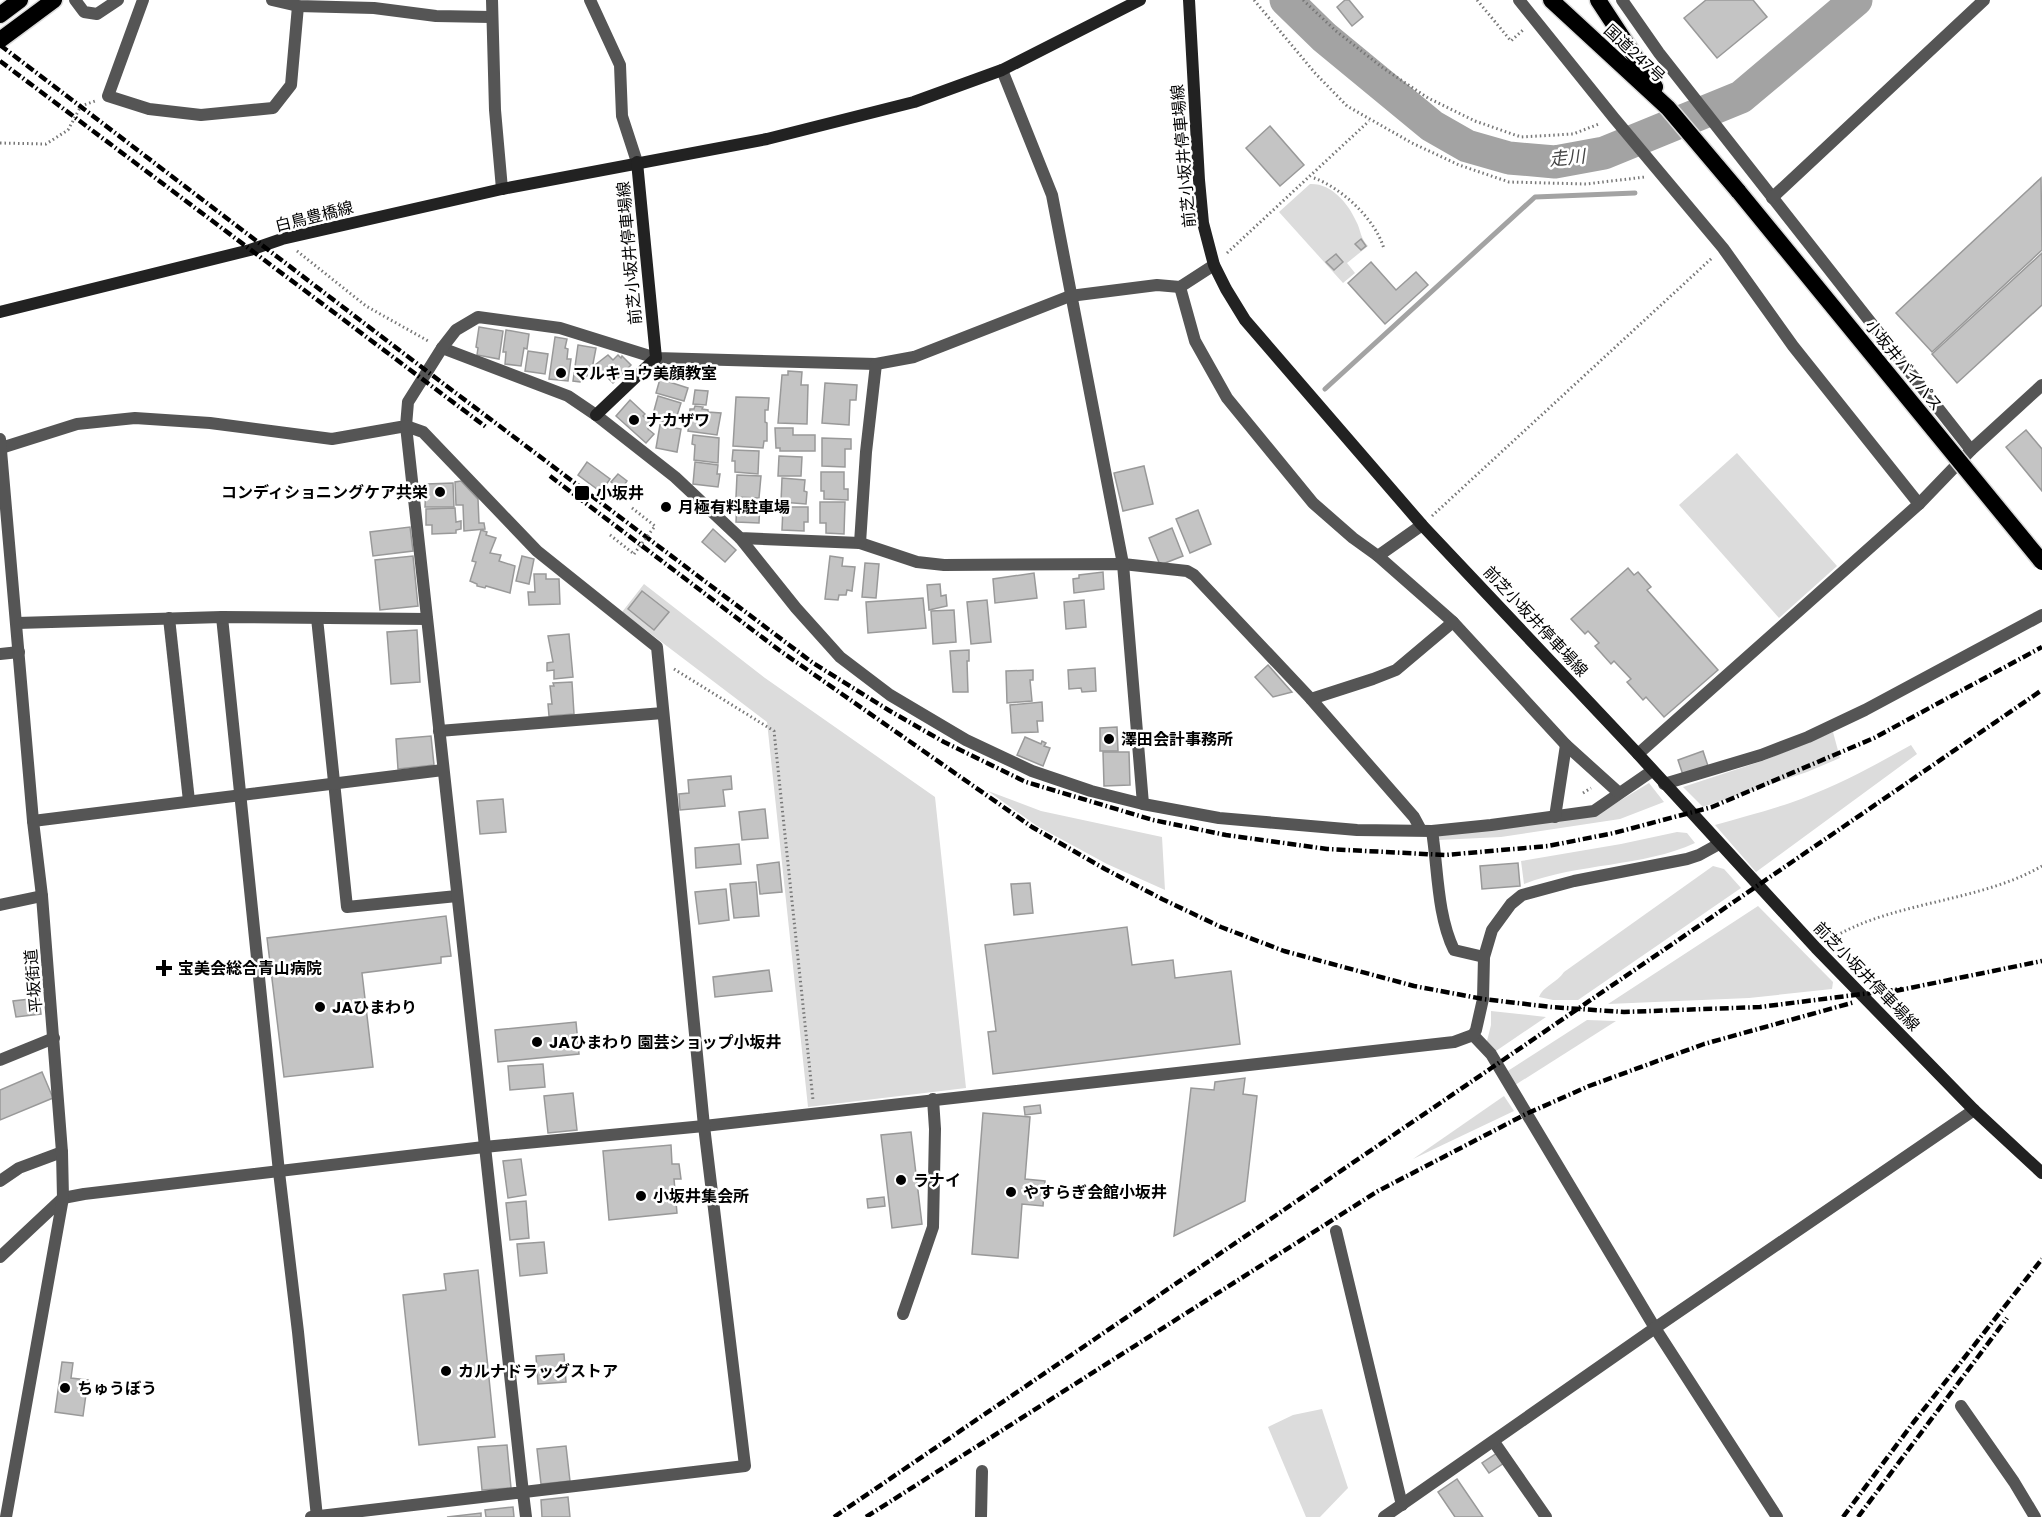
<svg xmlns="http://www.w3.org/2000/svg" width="2042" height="1517" viewBox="0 0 2042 1517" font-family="Poppins,'Noto Sans JP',sans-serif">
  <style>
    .green { fill: #dcdcdc }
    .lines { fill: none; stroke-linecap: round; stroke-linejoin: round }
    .stream { stroke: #a3a3a3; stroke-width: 5 }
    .river { stroke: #a3a3a3; stroke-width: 33 }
    .building { fill: #c4c4c4; stroke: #999; stroke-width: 1.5 }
    .trunk-casing { stroke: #dbdbdb; stroke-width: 19 }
    .path { stroke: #777; stroke-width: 3; stroke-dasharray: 1.5 3; stroke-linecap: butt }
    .minor { stroke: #555; stroke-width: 12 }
    .tertiary { stroke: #555; stroke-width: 12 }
    .secondary { stroke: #222; stroke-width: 12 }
    .trunk { stroke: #000; stroke-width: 16 }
    .rail { stroke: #000; stroke-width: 4.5; stroke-dasharray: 9 3 1.5 3; stroke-linecap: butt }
    .trunk-bridge-casing { stroke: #dbdbdb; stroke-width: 19; stroke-linecap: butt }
    .path-bridge { stroke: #777; stroke-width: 3; stroke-dasharray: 1.5 3; stroke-linecap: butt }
    .trunk-bridge { stroke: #000; stroke-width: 16 }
    .poi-dot { fill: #000; stroke: #fff; stroke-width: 2 }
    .labels { text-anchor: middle; stroke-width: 5; stroke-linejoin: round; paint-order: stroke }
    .street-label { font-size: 16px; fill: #000; stroke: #fff }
    .poi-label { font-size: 16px; font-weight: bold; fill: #000; stroke: #fff; text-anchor: start }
    .water-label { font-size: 18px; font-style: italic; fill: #444; stroke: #fff }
  </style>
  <rect width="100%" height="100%" fill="#fff"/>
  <g class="green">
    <path d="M 1310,184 C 1331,183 1348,203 1356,221 C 1361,230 1360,238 1368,246 L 1347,263 L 1355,273 L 1343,283 L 1279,212 Z"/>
    <polygon points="1737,453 1837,566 1779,618 1679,505"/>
    <polygon points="644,584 765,678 935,797 966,1088 808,1107 767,722 622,612"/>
    <polygon points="1833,732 1840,758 1807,772 1703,807 1683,787 1765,760"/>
    <path d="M 1911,745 L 1917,754 L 1756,872 L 1715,825 C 1740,818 1766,811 1790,803 C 1833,788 1872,767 1911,745 Z"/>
    <polygon points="1649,783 1664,802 1620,819 1501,837 1438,840 1437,834 1598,814"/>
    <polygon points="988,791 1041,811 1162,837 1165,890 1107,864 1037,826"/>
    <path d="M 1677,832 L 1687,833 L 1695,843 C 1643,867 1578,863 1524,884 L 1521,861 L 1621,844 Z"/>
    <path d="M 1713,866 L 1724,869 L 1741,888 L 1578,1000 L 1553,1000 L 1539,997 C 1543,986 1557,983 1564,972 Z"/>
    <polygon points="1758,906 1833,982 1832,989 1749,998 1608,1004"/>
    <polygon points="1491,1011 1546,1017 1493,1053 1487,1041 1491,1025"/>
    <polygon points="1587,1020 1616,1021 1512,1087 1503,1074"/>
    <polygon points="1504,1096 1514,1111 1413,1159"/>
    <polygon points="1322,1409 1348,1488 1320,1517 1306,1517 1268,1427 1293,1415"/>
  </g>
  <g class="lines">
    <polyline class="stream" points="1325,389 1535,197 1635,193"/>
    <polyline class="river" points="1286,0 1324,37 1432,126 1467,146 1509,158 1555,162 1604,153 1741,97 1856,0"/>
  </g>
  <g class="building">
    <polygon points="1345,0 1349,0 1363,17 1352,26 1337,7"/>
    <polygon points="1706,0 1753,0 1767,17 1717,58 1684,18"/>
    <polygon points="1270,126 1304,165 1280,186 1246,148"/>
    <polygon points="2041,178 2042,250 1932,352 1896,313"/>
    <polygon points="1361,239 1366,246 1361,250 1355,244"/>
    <polygon points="2042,253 2042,305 1957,383 1932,354"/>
    <polygon points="1336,254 1343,262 1334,270 1326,262"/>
    <polygon points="1371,262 1396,290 1416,272 1428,285 1385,324 1348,283"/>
    <polygon points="479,327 503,331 499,359 477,355 478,348 476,347"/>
    <polygon points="506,330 529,334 527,349 524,348 521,366 505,364 506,352 503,352"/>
    <polygon points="555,337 567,339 565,348 568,349 567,359 571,359 568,381 549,379"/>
    <polygon points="578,345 596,348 592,369 588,369 587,376 580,382 573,381"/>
    <polygon points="528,351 548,354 545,374 525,371"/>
    <polygon points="608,355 613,360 618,355 621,358 622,356 631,365 613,383 595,365"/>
    <polygon points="788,371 802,372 801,385 808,385 807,424 778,423 782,375 788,375"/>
    <polygon points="660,379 688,388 684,401 656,393"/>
    <polygon points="825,383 857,385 856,400 850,400 849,425 822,423"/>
    <polygon points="695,390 708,391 706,405 693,404"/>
    <polygon points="658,396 681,403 674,425 652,418"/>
    <polygon points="736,397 769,398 768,410 765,410 765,422 767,423 767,441 764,441 763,448 733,446"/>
    <polygon points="630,400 645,414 643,416 652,424 648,429 654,434 646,443 616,416"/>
    <polygon points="695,406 703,407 702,409 708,410 708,412 721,413 717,435 688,431 690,409 694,409"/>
    <polygon points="660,425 681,429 677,452 656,448"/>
    <polygon points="775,428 793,428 793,435 815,435 815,451 780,451 780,448 776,448"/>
    <polygon points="2026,430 2042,449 2042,491 2006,447"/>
    <polygon points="693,435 719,438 718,463 694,460 695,445 692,444"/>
    <polygon points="822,438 851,439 851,449 845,449 845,467 822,466"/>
    <polygon points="733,450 759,451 758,474 735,472 735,461 732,461"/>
    <polygon points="779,456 802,457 801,476 778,476"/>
    <polygon points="587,462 610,479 601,492 578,475"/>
    <polygon points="695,462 718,465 717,474 720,474 718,487 693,484"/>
    <polygon points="1144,466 1153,504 1123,511 1114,473"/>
    <polygon points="821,472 844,472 844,489 848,489 848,500 824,499 824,491 821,491"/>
    <polygon points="618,474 627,481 621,490 611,482"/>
    <polygon points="737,475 761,476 759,498 736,497"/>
    <polygon points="782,478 805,480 804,491 807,492 806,504 781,502"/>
    <polygon points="461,481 478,499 479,523 484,523 485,529 464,531 463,505 456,505 455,482"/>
    <polygon points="453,483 454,507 425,507 426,484"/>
    <polygon points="737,499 760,500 759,523 736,522"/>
    <polygon points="820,502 845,502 844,534 826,533 826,523 820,523"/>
    <polygon points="783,507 808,507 808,522 804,522 804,531 782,530"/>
    <polygon points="455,508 456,522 461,521 461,529 456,530 456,533 432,534 432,525 426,525 426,509"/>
    <polygon points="1198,510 1211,544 1190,553 1176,519"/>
    <polygon points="410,527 413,551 373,556 370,532"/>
    <polygon points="1172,528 1183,556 1160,565 1149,538"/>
    <polygon points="713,529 736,550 725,562 702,542"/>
    <polygon points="481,530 487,532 486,535 496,538 490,553 501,555 499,561 515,566 510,593 486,586 485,588 477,586 477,584 470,581 476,562 472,561"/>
    <polygon points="413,556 418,606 380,610 375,560"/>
    <polygon points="522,556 534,559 529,584 516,581"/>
    <polygon points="830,556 843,558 842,566 855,567 852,591 847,590 846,595 839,595 838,600 825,599"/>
    <polygon points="865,563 879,564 876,598 862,597"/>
    <polygon points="1628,568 1634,575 1638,572 1651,587 1647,590 1718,670 1664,717 1646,697 1643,700 1627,682 1631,679 1614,661 1611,664 1595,646 1599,643 1588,631 1585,634 1571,619"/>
    <polygon points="1103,572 1104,589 1074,593 1073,579 1079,578 1079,575"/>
    <polygon points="1034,573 1037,598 995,603 993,579"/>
    <polygon points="534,574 546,574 546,579 559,579 560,604 529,605 528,592 535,592"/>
    <polygon points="940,584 941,596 946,595 947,606 929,610 927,585"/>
    <polygon points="642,591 669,612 654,630 628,609"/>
    <polygon points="923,598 926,628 868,633 866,602"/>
    <polygon points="987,600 991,642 971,644 967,602"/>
    <polygon points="1084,600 1086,627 1066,629 1064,602"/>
    <polygon points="954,610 956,642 933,644 931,611"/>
    <polygon points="417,630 420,682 391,684 387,632"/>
    <polygon points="569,634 573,677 554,679 554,670 547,671 547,663 553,662 548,636"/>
    <polygon points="969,650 969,661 967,661 968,692 953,692 950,651"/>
    <polygon points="1268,665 1292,692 1273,697 1255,677"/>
    <polygon points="1095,668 1096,691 1082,692 1081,688 1069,689 1068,670"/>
    <polygon points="1033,670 1033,680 1030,680 1032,701 1007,703 1006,671"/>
    <polygon points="572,682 574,714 549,716 548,704 552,704 550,686 554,686 553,683"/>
    <polygon points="1042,702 1043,721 1037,721 1038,732 1012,733 1010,705"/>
    <polygon points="1117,727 1118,751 1100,751 1100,728"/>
    <polygon points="431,736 434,765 398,769 396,739"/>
    <polygon points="1025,737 1041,744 1042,741 1046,743 1044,746 1050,748 1043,766 1017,755"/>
    <polygon points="1703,751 1708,766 1683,775 1678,760"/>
    <polygon points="1103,752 1129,752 1130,785 1104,786"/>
    <polygon points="731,776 732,789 723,790 725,806 680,810 679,794 689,793 688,780"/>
    <polygon points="503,799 506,832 480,834 477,801"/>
    <polygon points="765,809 768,838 742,840 739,812"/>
    <polygon points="739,844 741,864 696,868 695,848"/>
    <polygon points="779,862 782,892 760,894 757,865"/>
    <polygon points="1518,863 1520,886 1482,889 1480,866"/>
    <polygon points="756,882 759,916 734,918 730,884"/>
    <polygon points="1030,883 1033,913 1014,915 1011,884"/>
    <polygon points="726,889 729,920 699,924 695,892"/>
    <polygon points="446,916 451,956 441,957 441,963 362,973 373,1067 284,1077 267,938"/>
    <polygon points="1127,927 1132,965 1173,960 1175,978 1231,971 1240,1044 993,1074 988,1032 996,1031 985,945"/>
    <polygon points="769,970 772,991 715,997 713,977"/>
    <polygon points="39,998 41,1014 16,1017 13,1001"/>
    <polygon points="576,1022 579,1054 498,1062 495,1030"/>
    <polygon points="543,1064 545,1087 510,1090 508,1066"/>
    <polygon points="42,1072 53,1098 0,1120 0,1090"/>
    <polygon points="1245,1078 1243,1094 1257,1096 1245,1201 1174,1236 1191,1088 1214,1090 1215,1082"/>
    <polygon points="573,1093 577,1130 548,1133 544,1096"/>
    <polygon points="1040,1105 1041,1113 1025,1115 1024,1107"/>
    <polygon points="983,1113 1030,1117 1025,1179 1045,1181 1043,1206 1022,1204 1018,1258 972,1254"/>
    <polygon points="911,1132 922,1224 892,1228 881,1135"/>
    <polygon points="671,1145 672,1164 679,1164 681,1179 674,1179 677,1213 609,1220 603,1151"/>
    <polygon points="521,1159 526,1195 508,1198 503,1161"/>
    <polygon points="884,1197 885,1206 868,1208 867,1199"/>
    <polygon points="526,1201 529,1238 510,1240 506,1203"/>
    <polygon points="544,1242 547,1273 520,1276 517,1244"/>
    <polygon points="478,1270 495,1437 419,1445 403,1295 446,1290 444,1274"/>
    <polygon points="564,1354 566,1382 538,1384 536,1356"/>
    <polygon points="62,1362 73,1363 71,1378 88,1380 83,1416 55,1412"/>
    <polygon points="507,1445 511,1488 482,1490 478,1447"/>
    <polygon points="566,1446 570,1481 541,1484 537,1449"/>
    <polygon points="1497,1453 1504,1463 1489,1473 1482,1463"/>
    <polygon points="1457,1479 1483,1517 1455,1517 1438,1492"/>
    <polygon points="568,1497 570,1517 542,1517 541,1500"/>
    <polygon points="513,1507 514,1517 486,1517 485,1510"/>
    <polygon points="481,1513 481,1517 447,1517"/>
  </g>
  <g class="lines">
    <g class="trunk-casing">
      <g id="trunk">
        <polyline points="1551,0 1668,108 1739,192"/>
        <polyline points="1598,0 1655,87"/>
        <polyline points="0,15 20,0"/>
        <polyline points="0,40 54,0"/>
      </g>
    </g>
    <g class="path">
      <polyline points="1254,0 1315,73 1347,106 1412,143 1459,165 1509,182 1586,184 1645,177"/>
      <polyline points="1303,0 1336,31 1383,68 1428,98 1475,121 1521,137 1573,134 1599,124"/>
      <polyline points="1477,0 1511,41 1524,29"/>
      <polyline points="0,143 46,144 68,130 81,106 95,101"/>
      <path d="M 1314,178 C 1342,188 1376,220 1384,249"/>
      <polyline points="297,251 366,306 430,342"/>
      <polyline points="1227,253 1369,121"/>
      <polyline points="632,508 655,526"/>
      <polyline points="1432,516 1712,258"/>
      <polyline points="610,535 634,554"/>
      <polyline points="674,669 774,731 813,1100"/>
      <polyline points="1583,793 1591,788"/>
      <path d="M 1829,940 C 1891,901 1978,903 2042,866"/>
    </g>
    <g class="minor">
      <polyline points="75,0 84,12 97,14 118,0"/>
      <polyline points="143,0 108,96 149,109 201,115 273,108 291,85 298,6"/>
      <polyline points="272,0 298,6 374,8 436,16 491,17"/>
      <polyline points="492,0 495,110 502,189"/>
      <polyline points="590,0 620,65 622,116 637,162"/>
      <polyline points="1519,0 1614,118 1723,248 1793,346 1919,504"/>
      <polyline points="1622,0 1659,53 1971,450"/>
      <polyline points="1002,70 1052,195 1123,564 1187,571 1194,575 1311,699 1414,817 1421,830"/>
      <polyline points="1772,198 1984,0"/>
      <polyline points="1180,287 1195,341 1227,398 1313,503 1353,538 1378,556 1422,525"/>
      <polyline points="442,348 568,396 596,415 675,477 740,538 860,543 917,562 944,565 1123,564 1143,804"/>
      <polyline points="1,448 77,424 135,418 210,423 332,439 406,426 408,402 442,348 456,330 478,317 560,328 656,358 876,364 914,357 1070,296 1157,285 1180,287 1214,265"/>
      <polyline points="740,538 796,608 840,657 890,695 966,740 1032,771 1091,791 1143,804 1219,818 1357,830 1432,831 1491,825 1594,811 1652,771"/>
      <polyline points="860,543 866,452 876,364"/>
      <polyline points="1378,556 1453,622 1566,745 1618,792"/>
      <polyline points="222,617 279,1172 298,1332 317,1517"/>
      <polyline points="169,618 189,801"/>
      <polyline points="317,618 347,907 457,896"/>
      <polyline points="17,623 222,617 427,619"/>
      <polyline points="0,654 19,652"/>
      <polyline points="1311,699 1373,679 1396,670 1453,622"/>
      <polyline points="439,731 663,713"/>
      <polyline points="1638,754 1919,504 1971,450 2042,385"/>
      <polyline points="1664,784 1761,755 1808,737 1865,710 2042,615"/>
      <polyline points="1555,817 1566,745"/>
      <polyline points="33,821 443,770"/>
      <path d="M 1432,831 C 1438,869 1437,915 1454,950 L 1484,957"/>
      <polyline points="0,905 42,896"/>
      <polyline points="1473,1035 1491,1054 1655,1328 1777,1517"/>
      <polyline points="0,1060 54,1038"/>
      <polyline points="0,1181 19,1168 62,1152"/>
      <polyline points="1336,1231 1402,1505"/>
      <polyline points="0,1257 63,1198 84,1194 484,1147 704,1126 1454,1042 1473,1035 1476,1030 1483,999 1484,957 1492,930 1511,904 1522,895 1574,881 1687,859 1699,855 1719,844"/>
      <polyline points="903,1314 933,1227 935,1129 933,1099"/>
      <polyline points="1961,1406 2014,1482 2035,1517"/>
      <polyline points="1494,1442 1546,1517"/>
      <polyline points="311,1517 745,1466 704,1126 657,647 537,551 423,432 406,426 523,1493 526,1517"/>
      <polyline points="981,1517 982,1471"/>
      <polyline points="1384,1517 1655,1328 1974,1110"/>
    </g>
    <polyline class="tertiary" points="0,439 33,821 42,896 62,1152 63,1198 6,1517"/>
    <g class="secondary">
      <polyline points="1189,0 1199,180 1203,223 1214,265 1226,289 1245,320 1422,525 1638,754 1816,948 1974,1110 2042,1173"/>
      <polyline points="0,312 250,250 282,239 502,189 767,139 914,102 1002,70 1140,0"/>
      <polyline points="596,415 656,358 637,162"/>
    </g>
    <use href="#trunk" class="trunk"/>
    <g class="rail">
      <polyline points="0,45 428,372 813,663 890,711 944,742 1026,782 1153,820 1226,835 1327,849 1445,855 1548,846 1614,833 1712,807 1874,738 2042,647"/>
      <polyline points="0,61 486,427"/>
      <polyline points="550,476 779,650 1032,827 1105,869 1162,899 1221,927 1284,951 1414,986 1483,999 1551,1007 1624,1012 1760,1007 1902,989"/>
      <polyline points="1895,991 2042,961"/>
      <path d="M 834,1517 C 1237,1242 1640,967 2042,690"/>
      <polyline points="866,1517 1378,1191 1526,1114 1589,1086 1704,1044 1855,1002"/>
      <polyline points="1843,1517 1913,1423 2042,1259"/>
      <polyline points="1858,1517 2007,1318"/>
    </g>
    <g class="trunk-bridge-casing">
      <polyline id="trunk-bridge" points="1739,192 2042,562"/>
    </g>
    <polyline class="path-bridge" points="634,554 655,526"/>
    <use href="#trunk-bridge" class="trunk-bridge"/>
  </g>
  <g class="poi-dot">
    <circle cx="561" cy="373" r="6"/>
    <circle cx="634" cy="420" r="6"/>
    <circle cx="440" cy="492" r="6"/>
    <rect x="574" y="485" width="16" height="16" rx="3"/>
    <circle cx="666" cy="507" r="6"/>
    <circle cx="1109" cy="739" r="6"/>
    <path d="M161 959h6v6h6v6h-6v6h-6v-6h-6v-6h6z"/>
    <circle cx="320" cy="1007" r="6"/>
    <circle cx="537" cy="1042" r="6"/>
    <circle cx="901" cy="1180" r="6"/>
    <circle cx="1011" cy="1192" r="6"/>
    <circle cx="641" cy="1196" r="6"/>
    <circle cx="446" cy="1371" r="6"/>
    <circle cx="65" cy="1388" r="6"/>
  </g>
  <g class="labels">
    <g class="street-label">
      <text transform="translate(1635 53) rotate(43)" y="6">国道247号</text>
      <text transform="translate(1183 156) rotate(-95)" y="6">前芝小坂井停車場線</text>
      <text transform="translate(314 216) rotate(-14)" y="6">白鳥豊橋線</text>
      <text transform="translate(629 253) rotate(-95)" y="6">前芝小坂井停車場線</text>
      <text transform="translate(1904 365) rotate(51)" y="6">小坂井バイパス</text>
      <text transform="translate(1536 621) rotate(47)" y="6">前芝小坂井停車場線</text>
      <text transform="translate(1867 976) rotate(46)" y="6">前芝小坂井停車場線</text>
      <text transform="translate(33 981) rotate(-95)" y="6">平坂街道</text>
    </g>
    <g class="poi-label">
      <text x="573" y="379">マルキョウ美顔教室</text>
      <text x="646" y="426">ナカザワ</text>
      <text x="428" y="498" text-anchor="end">コンディショニングケア共栄</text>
      <text x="596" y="499">小坂井</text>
      <text x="678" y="513">月極有料駐車場</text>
      <text x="1121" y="745">澤田会計事務所</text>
      <text x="178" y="974">宝美会総合青山病院</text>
      <text x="332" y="1013">JAひまわり</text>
      <text x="549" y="1048">JAひまわり 園芸ショップ小坂井</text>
      <text x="913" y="1186">ラナイ</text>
      <text x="1023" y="1198">やすらぎ会館小坂井</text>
      <text x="653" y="1202">小坂井集会所</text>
      <text x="458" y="1377">カルナドラッグストア</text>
      <text x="77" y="1394">ちゅうぼう</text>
    </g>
    <g class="water-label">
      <text transform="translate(1567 158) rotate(-6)" y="6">走川</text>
    </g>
  </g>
</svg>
